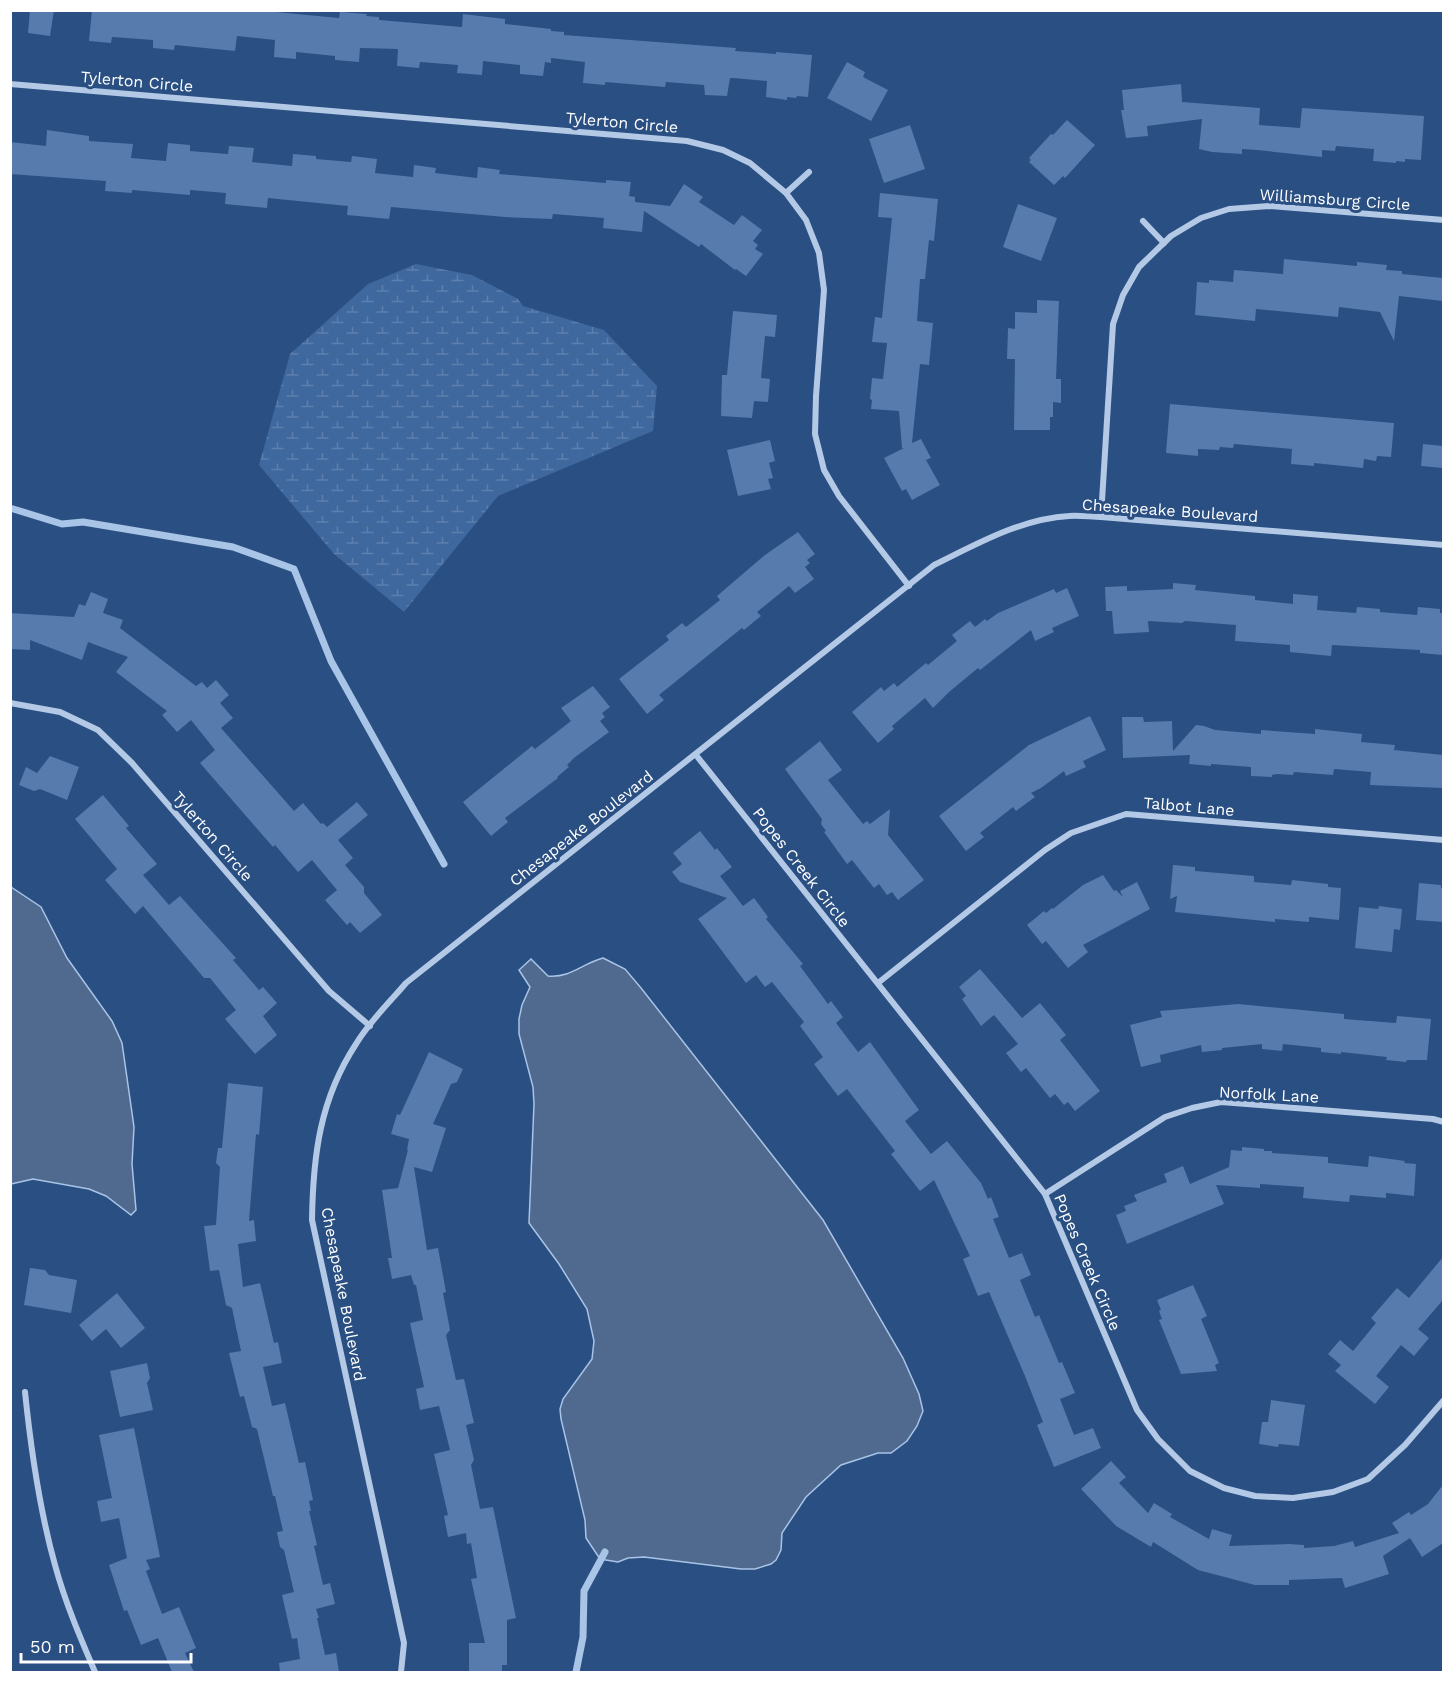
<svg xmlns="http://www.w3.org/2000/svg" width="1454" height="1683" viewBox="0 0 1454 1683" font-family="'Work Sans',sans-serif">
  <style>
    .wetland { fill: url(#wetland-marsh) }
    .water { fill: #506a8f; stroke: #a8c4e6; stroke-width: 1.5 }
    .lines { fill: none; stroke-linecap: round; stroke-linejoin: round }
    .stream { stroke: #a8c4e6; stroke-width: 7 }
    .building { fill: #567bac }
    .minor { stroke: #b3c9e6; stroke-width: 6 }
    .labels { text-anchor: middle; stroke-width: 6; stroke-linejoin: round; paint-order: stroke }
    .street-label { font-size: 16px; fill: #fff; stroke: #2a4f82 }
  </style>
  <defs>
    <pattern id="wetland-marsh" width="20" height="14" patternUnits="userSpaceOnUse" patternTransform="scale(1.5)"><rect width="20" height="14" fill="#3f689f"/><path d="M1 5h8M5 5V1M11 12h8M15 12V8" fill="none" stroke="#5c7fad"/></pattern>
  </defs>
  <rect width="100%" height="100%" fill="#2a4f82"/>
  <polygon class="wetland" points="416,264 472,275 518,299 523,306 604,330 657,386 653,431 498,496 404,612 334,554 259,465 290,354 368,284"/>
  <g class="water">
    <polygon points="11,887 41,907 67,958 112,1021 122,1043 134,1127 132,1164 136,1210 131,1215 106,1196 89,1189 33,1179 11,1184"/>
    <path d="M 603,958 L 625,969 L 641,988 L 823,1220 L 903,1358 L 919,1394 L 923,1411 L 917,1426 L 907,1441 L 891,1453 L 878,1453 L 841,1465 L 806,1497 L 782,1533 L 781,1550 L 776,1560 L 771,1564 L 755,1569 L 741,1569 L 644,1557 L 628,1558 L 618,1562 L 600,1559 L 586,1538 L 585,1520 L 561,1419 L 560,1409 L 563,1399 L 592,1359 L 594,1341 L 587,1309 L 559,1264 L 529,1223 L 534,1104 L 533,1087 L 519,1034 L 519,1019 L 522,1005 L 530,987 L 519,970 L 531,959 L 548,976 C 571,978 581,964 603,958 Z"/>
  </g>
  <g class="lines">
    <g class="stream">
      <polyline points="10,508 62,524 83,522 233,547 294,569 331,661 444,864"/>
      <polyline points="576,1672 583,1637 584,1591 605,1552"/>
    </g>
  </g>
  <g class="building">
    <polygon points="30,10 54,10 50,36 28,33"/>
    <polygon points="92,10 253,10 339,18 340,12 367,14 366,16 379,17 379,20 462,27 463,14 505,19 505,24 551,29 551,31 564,32 564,35 736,48 735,51 776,54 776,52 812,55 808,97 797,96 796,98 787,97 787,100 766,97 767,81 733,78 730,78 727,96 705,95 704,85 666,82 665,87 605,82 605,85 583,83 585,62 551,58 551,63 545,62 543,76 520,74 520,65 483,61 482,75 457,73 458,65 420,62 419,68 397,66 398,49 360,48 359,62 335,60 335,56 296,52 296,59 274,57 275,40 237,36 235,51 175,45 174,50 153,48 153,40 112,37 111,43 89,41"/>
    <polygon points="847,62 865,72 863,77 888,90 871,121 827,98"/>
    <polygon points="1181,84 1182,102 1260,108 1259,125 1300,128 1302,108 1424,116 1421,160 1405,159 1405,162 1396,161 1396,163 1373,161 1374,149 1336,146 1335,151 1322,150 1322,157 1257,150 1242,149 1242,154 1212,152 1199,149 1202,119 1147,126 1148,136 1126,138 1121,110 1124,110 1122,90"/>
    <polygon points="1067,120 1095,145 1065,178 1063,176 1054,185 1029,162 1031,160 1029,158 1051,134 1053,135"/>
    <polygon points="910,125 925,169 884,183 869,139"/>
    <polygon points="47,130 89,136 89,141 133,144 131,158 166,161 168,143 190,145 190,151 228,154 229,146 254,148 252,162 292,166 293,154 316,156 316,159 351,162 352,156 377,159 375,173 413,177 414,165 436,168 435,173 477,178 478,167 500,170 499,174 606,183 606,180 631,182 629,196 635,197 635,202 670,206 684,184 703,197 699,202 734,225 742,215 762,230 753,241 758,245 755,249 763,254 746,276 736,269 735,270 701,244 699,247 644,211 642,232 603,228 604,218 553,214 552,219 505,217 391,207 389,219 347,215 348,206 268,198 267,208 225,204 226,193 190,190 190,195 132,190 132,193 105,191 106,181 10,174 10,142 46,146"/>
    <polygon points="880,193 938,199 934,241 929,240 925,279 920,279 917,321 933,323 929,365 920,364 912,443 921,439 931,458 926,460 940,485 912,500 906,489 902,491 884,458 904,448 902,448 899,411 871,409 872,400 870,399 872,378 883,379 887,343 872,342 875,317 882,318 892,218 878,217"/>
    <polygon points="1018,204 1057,218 1041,261 1003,247"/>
    <polygon points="1284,259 1357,266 1357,262 1387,265 1386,270 1402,271 1402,274 1443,278 1443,301 1399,296 1394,341 1380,312 1339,307 1338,317 1256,309 1255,321 1195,315 1197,282 1209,283 1209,280 1233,282 1234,270 1283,274"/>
    <polygon points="1037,300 1059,301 1056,379 1061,379 1061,403 1053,402 1053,417 1050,417 1050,430 1014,430 1015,359 1007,359 1008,328 1015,329 1015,312 1037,313"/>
    <polygon points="733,311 777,315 775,337 765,336 761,378 770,379 768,402 754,401 752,418 721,416 722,375 727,375"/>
    <polygon points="1170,404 1394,423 1391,457 1377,456 1376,461 1364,459 1363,468 1314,463 1314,466 1291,464 1292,449 1234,444 1233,448 1220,447 1219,450 1198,449 1198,456 1166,453"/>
    <polygon points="770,440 775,461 769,463 773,478 768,479 771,489 738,496 727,450"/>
    <polygon points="1423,444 1443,446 1443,468 1421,466"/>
    <polygon points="798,532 815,554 807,560 810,563 805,567 814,579 795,593 789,586 757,612 761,616 744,630 742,628 659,695 664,700 647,714 619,679 669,640 666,636 682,623 686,627 720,600 717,596 765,555"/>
    <polygon points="1173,583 1196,585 1195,590 1255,596 1255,600 1293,604 1293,594 1318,596 1317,610 1356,613 1357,607 1380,609 1380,612 1417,615 1418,607 1440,609 1440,613 1443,613 1443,655 1420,653 1420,650 1332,645 1331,656 1290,652 1290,645 1235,641 1236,625 1185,621 1182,623 1148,621 1149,632 1114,634 1112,611 1106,611 1105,587 1127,586 1127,591 1173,589"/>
    <polygon points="1067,588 1079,616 1052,628 1054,632 1035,641 1031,630 980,670 978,668 949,692 933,708 925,698 892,726 894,729 878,743 852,712 881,687 884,691 894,683 897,687 926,663 928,665 957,641 952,635 970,621 975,627 985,619 987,621 998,613 1054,589 1056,593"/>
    <polygon points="91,592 108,599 103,613 123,620 120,628 196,686 202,682 207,688 216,680 229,695 220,703 233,718 221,728 294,811 303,803 321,824 323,823 327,827 357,802 368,815 338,840 353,858 345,865 364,887 364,893 382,915 360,933 350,922 347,925 325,900 337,890 312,860 298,872 275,845 273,847 200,763 215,750 191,720 177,732 162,715 167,711 116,672 128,657 88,642 82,660 30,640 30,650 10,649 10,613 74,617 79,604 85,606"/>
    <polygon points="593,686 610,707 602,713 605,717 600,721 609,732 574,758 567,765 569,767 557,777 558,778 505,818 508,822 491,836 463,802 532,746 535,749 571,721 561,708"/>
    <polygon points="1090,716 1106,750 1083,761 1086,767 1066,776 1064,771 1041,788 1031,793 1035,797 1016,811 1013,807 980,833 984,837 966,851 939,816 1029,745"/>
    <polygon points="1122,717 1143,717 1144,722 1172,721 1173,751 1196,725 1204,726 1215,730 1261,734 1261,730 1315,734 1315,729 1362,734 1361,742 1395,745 1394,750 1443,755 1443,788 1370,785 1371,772 1334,769 1333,775 1294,772 1293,775 1277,774 1272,775 1272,777 1251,776 1251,767 1211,764 1211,766 1189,764 1190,755 1123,758"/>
    <polygon points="820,741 842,770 828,780 863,824 867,821 870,824 890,809 888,835 924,880 898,900 892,892 887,895 879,884 874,888 852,860 847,864 824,832 826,831 821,824 822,819 785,769"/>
    <polygon points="50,756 79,767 67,800 40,789 34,791 19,785 26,767 37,773"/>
    <polygon points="103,795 129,826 126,828 157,864 143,875 169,905 180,896 236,958 233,960 259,990 263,987 277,1003 263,1016 277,1035 255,1054 225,1019 236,1010 210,978 204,978 143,906 135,914 105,880 117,869 75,819"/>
    <polygon points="700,831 715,850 717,848 732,867 720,876 743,906 754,898 768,917 766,919 803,964 800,966 828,1004 831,1001 843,1017 836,1023 858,1052 870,1042 919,1110 905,1121 931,1154 947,1141 981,1183 988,1199 991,1197 999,1217 993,1219 1009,1258 1022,1253 1031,1275 1020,1280 1035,1317 1039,1315 1059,1363 1062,1362 1075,1393 1060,1399 1074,1435 1093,1428 1101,1448 1054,1467 1037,1425 1043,1422 1025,1376 989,1292 978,1296 963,1259 970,1256 934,1180 920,1191 891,1154 895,1151 847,1089 838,1096 814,1064 823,1057 800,1026 804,1022 772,982 765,987 756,975 746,983 698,919 727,898 680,882 672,872 682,864 673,853"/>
    <polygon points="1173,865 1195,867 1195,871 1254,876 1254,882 1291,885 1292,880 1328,884 1328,887 1341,888 1339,920 1309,917 1309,922 1275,919 1275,922 1175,912 1177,896 1170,899"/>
    <polygon points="1103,875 1114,891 1116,890 1123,897 1120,891 1137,882 1150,909 1083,945 1088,952 1068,968 1046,941 1042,944 1027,925 1044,911 1046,913 1052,908 1053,909 1083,885"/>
    <polygon points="1419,883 1441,885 1441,888 1443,888 1443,922 1416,920"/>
    <polygon points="1379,906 1402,909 1400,930 1394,929 1392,952 1355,948 1359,907 1378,909"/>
    <polygon points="980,969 1022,1018 1040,1003 1066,1035 1060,1040 1100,1091 1075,1111 1068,1102 1064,1105 1055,1094 1050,1098 1026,1068 1021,1072 1006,1053 1018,1044 994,1015 981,1026 962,999 966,996 959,987"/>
    <polygon points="1238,1004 1344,1014 1344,1019 1396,1023 1397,1016 1431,1019 1427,1060 1407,1060 1406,1062 1386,1060 1387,1057 1341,1052 1341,1054 1321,1052 1321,1048 1283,1044 1282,1051 1262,1049 1262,1044 1222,1048 1222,1050 1202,1052 1201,1045 1160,1055 1161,1062 1141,1067 1130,1025 1162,1017 1160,1011"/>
    <polygon points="429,1052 463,1069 457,1082 451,1084 433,1124 446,1128 432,1172 414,1167 427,1250 438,1248 446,1292 443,1293 450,1330 446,1335 456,1380 464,1379 474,1423 466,1425 474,1460 471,1465 480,1509 493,1507 516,1618 507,1620 507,1665 502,1665 502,1672 469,1672 469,1643 485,1643 471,1579 477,1578 471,1543 467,1544 466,1533 448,1537 444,1516 448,1515 434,1454 450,1450 439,1406 420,1410 416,1389 424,1387 410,1323 423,1320 416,1285 414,1285 411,1275 392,1279 388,1258 392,1258 382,1190 398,1188 408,1150 407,1150 409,1139 391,1134 397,1114 400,1115"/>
    <polygon points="228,1083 263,1087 259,1135 256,1134 249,1221 254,1220 256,1241 238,1244 243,1287 260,1283 274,1343 278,1342 282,1363 263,1367 272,1406 285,1403 299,1463 305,1462 313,1500 309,1501 311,1511 309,1511 317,1545 314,1546 323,1585 330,1583 335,1604 316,1609 319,1618 317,1618 325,1655 336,1653 339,1672 280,1672 279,1663 300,1659 297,1638 292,1639 282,1595 294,1592 284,1550 280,1547 277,1532 283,1531 275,1496 273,1496 257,1429 252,1427 244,1396 240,1397 229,1353 241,1351 232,1308 226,1305 219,1270 210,1271 204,1226 216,1225 220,1167 216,1163 218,1148 222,1148"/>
    <polygon points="1242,1147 1264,1149 1264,1151 1272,1151 1272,1153 1328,1157 1328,1163 1368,1167 1369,1156 1405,1161 1404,1163 1416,1164 1414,1196 1386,1193 1386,1198 1350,1195 1349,1202 1303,1198 1304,1187 1260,1184 1260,1188 1216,1185 1224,1204 1127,1244 1116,1215 1126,1211 1124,1206 1137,1201 1134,1195 1167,1182 1164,1174 1183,1166 1190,1184 1229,1167 1231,1150 1242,1151"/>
    <polygon points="1443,1257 1443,1300 1418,1329 1429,1338 1414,1356 1401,1345 1376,1376 1389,1387 1375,1404 1335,1371 1341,1365 1328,1354 1340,1340 1353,1351 1376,1323 1371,1318 1397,1288 1409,1298"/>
    <polygon points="30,1268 45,1270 49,1275 77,1280 71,1313 24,1305"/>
    <polygon points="1193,1285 1207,1316 1201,1319 1219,1363 1215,1365 1217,1371 1181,1374 1159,1320 1162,1319 1159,1311 1161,1310 1157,1300"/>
    <polygon points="117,1293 145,1328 121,1348 106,1329 92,1341 79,1325"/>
    <polygon points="147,1363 150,1378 147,1383 153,1410 120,1417 110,1371"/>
    <polygon points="1271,1400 1305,1405 1299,1446 1279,1444 1278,1447 1259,1444 1262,1422 1268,1422"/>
    <polygon points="134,1428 160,1557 146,1560 150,1569 146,1571 162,1614 179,1607 196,1648 185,1653 194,1672 172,1672 158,1638 141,1645 127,1610 124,1611 109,1565 127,1558 119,1518 101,1522 97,1501 112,1498 99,1435"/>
    <polygon points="1111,1461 1126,1477 1119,1483 1148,1513 1154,1503 1172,1514 1170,1517 1209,1539 1212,1529 1232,1535 1229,1546 1289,1544 1304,1545 1304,1548 1334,1546 1353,1541 1355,1547 1399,1533 1392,1523 1409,1512 1411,1515 1428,1504 1443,1485 1443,1543 1422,1557 1410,1538 1383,1556 1389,1574 1345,1588 1342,1578 1289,1580 1289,1585 1255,1585 1198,1570 1153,1542 1151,1547 1116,1526 1081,1489"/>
  </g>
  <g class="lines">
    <g class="minor">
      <polyline points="10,84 687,141 723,150 750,163 786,193 806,220 819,253 824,290 816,396 815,434 824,470 839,496 909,586"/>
      <polyline points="786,193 809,172"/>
      <polyline points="1143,221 1164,243"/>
      <polyline points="1101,517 1113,324 1123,295 1139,267 1171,236 1201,218 1229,209 1269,206 1444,220"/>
      <polyline points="10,703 60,712 98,730 132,763 329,991 370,1026"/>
      <polyline points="696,755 1045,1194 1137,1410 1158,1439 1190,1471 1224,1488 1255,1496 1293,1498 1333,1492 1368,1479 1405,1445 1444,1400"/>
      <polyline points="878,983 1045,850 1071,833 1126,814 1444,840"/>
      <polyline points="1045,1194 1165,1117 1192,1108 1221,1102 1433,1119 1444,1122"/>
      <path d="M 25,1392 C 31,1450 39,1508 55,1565 C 65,1602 80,1637 95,1672"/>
      <path d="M 401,1672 L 404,1643 L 312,1220 C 313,1155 320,1099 356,1044 C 369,1022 389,1003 406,983 L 934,565 C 977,544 1020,519 1069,516 C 1079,515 1091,517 1101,517 L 1444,545"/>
    </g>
  </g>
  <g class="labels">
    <g class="street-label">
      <text transform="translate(137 81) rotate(5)" y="6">Tylerton Circle</text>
      <text transform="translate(622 122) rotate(5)" y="6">Tylerton Circle</text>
      <text transform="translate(1335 199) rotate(4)" y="6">Williamsburg Circle</text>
      <text transform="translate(1170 510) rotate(4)" y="6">Chesapeake Boulevard</text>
      <text transform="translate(1189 806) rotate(5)" y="6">Talbot Lane</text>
      <text transform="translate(581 828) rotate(-38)" y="6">Chesapeake Boulevard</text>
      <text transform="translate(213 836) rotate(49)" y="6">Tylerton Circle</text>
      <text transform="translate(802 867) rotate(52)" y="6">Popes Creek Circle</text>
      <text transform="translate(1269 1094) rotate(3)" y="6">Norfolk Lane</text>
      <text transform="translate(1088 1262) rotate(67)" y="6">Popes Creek Circle</text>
      <text transform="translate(344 1294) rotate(79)" y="6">Chesapeake Boulevard</text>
    </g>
  </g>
  <rect width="1454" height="1683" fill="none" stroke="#ffffff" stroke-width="24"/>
  <path d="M21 1653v9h170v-9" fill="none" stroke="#ffffff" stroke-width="3"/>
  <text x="30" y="1653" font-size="18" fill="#ffffff" stroke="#2a4f82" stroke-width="4.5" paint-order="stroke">50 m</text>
</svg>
